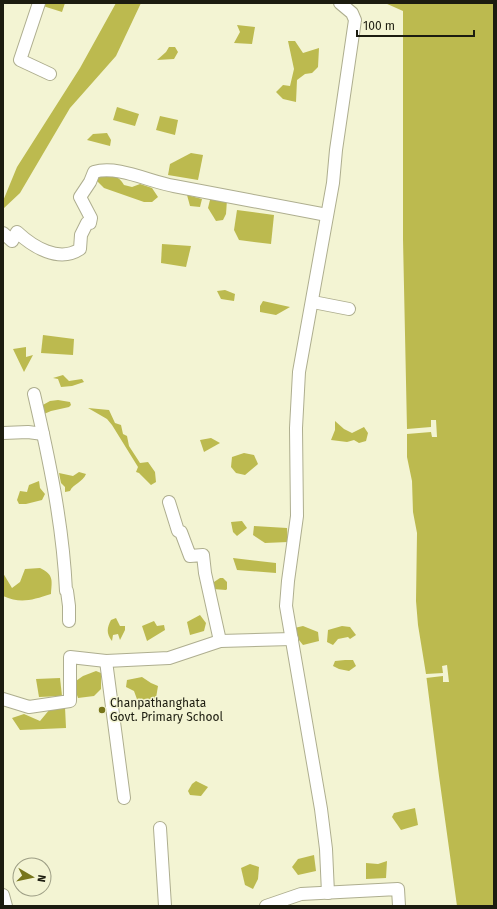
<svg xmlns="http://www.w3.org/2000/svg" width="497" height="909" viewBox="0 0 497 909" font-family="'Fira Sans',sans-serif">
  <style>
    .water { fill: #bcba4f }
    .pier { fill: #f3f4d3 }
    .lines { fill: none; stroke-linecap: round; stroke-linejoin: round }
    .minor-casing { stroke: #aeae8f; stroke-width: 14 }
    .minor { stroke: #fff; stroke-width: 12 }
    .poi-dot { fill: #77751b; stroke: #f3f4d3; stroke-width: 1.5 }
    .labels { text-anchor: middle; stroke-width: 3; stroke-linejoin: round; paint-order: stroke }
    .poi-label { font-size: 12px; fill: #1c1c10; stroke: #f3f4d3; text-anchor: start }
  </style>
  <rect width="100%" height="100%" fill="#f3f4d3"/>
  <g class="water">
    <polygon points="44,3 65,3 62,12 43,6"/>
    <polygon points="116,3 141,3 116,56 70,108 20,193 3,209 3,201 17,167 80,68"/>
    <polygon points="385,3 494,3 494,906 457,906 439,776 426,674 418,625 416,601 417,533 413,512 412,481 407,457 407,429 403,239 403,11"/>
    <polygon points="237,25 255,27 252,44 234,43 240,32"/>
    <polygon points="288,41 295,41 303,53 319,48 318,67 312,73 305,74 297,80 296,102 283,99 276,92 283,85 290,86 294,69"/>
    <polygon points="169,47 175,47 178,52 174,59 157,60 166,52"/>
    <polygon points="117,107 139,114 135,126 113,120"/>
    <polygon points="160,116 178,120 175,135 156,130"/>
    <polygon points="107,133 111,140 110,146 87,140 93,134"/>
    <polygon points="191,153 203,155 198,180 168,175 170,164"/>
    <path d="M 99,173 C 109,174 119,175 124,185 L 132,187 L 140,184 L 152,188 L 158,197 L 152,202 L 144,202 L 104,188 L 96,180 Z"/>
    <polygon points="187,195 202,199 200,207 190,206"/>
    <polygon points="211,196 227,200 226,214 223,220 216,221 208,208"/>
    <polygon points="237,210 274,215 271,244 239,240 234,230"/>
    <polygon points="162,244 191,246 186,267 161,263"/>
    <polygon points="225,290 235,294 234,301 221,299 217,291"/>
    <polygon points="263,301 290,307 276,315 260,312 260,306"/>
    <polygon points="43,335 74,339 73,355 41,353"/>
    <polygon points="26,347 26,357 33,355 24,372 13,349"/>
    <polygon points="63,375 69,381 82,379 84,382 72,386 61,387 58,379 53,378"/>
    <polygon points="58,400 70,402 71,405 69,407 51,411 44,414 41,406 50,401"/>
    <polygon points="88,408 109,410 115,423 121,425 123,434 127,436 129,446 140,463 148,462 155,472 156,482 151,485 139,473 136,472 138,467 112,425 107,419"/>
    <polygon points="335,421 344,429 352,433 364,427 368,433 366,441 359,443 354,440 347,442 331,440 335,430"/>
    <polygon points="211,438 220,443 204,452 200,440"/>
    <polygon points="244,453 254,455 258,464 245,475 236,473 231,467 232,457"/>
    <path d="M 79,472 L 86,474 C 83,482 73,484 70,491 L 65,492 L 65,487 L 61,483 L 59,473 L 73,476 Z"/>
    <polygon points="39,481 40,488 45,494 42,500 26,504 19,504 17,500 20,491 27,492 29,485"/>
    <polygon points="242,521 247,528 237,536 233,532 231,522"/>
    <polygon points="254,526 287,528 288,542 265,543 253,535"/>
    <polygon points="233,558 276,563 276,573 237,570"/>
    <path d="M 40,568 C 54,575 52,580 51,594 C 32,600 21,604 3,596 L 3,573 L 12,588 L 20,582 L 25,569 Z"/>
    <polygon points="220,578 223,578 227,582 227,589 226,590 213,589 211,584"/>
    <polygon points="200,615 206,623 204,631 190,635 187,622"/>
    <path d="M 116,618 L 120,626 L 125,626 L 125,630 L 120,640 L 118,634 L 113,635 L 112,641 C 106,633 107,628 111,620 Z"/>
    <polygon points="154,621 157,626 164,625 165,630 147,641 142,626"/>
    <polygon points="303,626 318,632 319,641 303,645 290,629"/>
    <polygon points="342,626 350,627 356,635 350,639 348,637 338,639 333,645 327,642 328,630"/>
    <polygon points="345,660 353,660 356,666 349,671 339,669 333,666 335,661"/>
    <polygon points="96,671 101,673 101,689 94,696 78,698 73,683 83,676"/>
    <polygon points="142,677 151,683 158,686 156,698 143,704 138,702 134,691 126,687 127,680"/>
    <polygon points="60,678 62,696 39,697 36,679"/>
    <polygon points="65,707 66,728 20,730 12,718 24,714 40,721 50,709"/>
    <polygon points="196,781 208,787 201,796 190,795 188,791 192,784"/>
    <polygon points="415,808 418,825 401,830 392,817 394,813"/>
    <polygon points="314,855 316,871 298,875 292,867 298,859"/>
    <polygon points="387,861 386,878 366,879 366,863 378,864"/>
    <polygon points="250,864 259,867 258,879 253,889 245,885 241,868"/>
  </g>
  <g class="pier">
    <polygon points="431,420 436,420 437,437 432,437 431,432 407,434 407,429 431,427"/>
    <polygon points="447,665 449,682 443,682 443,676 426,678 426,674 443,673 442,666"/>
  </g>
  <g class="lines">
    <g class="minor-casing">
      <g id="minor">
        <polyline points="39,3 20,60 50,74"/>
        <path d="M 3,233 L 12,241 L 17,232 C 33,247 59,263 80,249 L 81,235 L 87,223 L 90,223 L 91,218 L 80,197 L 90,182 L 94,172 C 118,165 150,182 174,186 C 225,196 276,205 327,215"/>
        <polyline points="313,302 349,309"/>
        <path d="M 34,394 C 49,458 63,525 66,591 L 67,591 L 69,606 L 69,621"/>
        <polyline points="3,433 28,432 43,434"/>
        <polyline points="169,502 178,531 181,532 190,556 203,555 205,573 220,641"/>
        <polyline points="106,661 124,798"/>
        <polyline points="3,699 29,707 70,701 70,657 106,661 169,658 220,641 292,639"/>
        <polyline points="160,828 165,906"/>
        <polyline points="328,893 326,849 321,809 286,606 288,581 297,516 296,428 299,372 333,183 336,150 355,20 352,13 340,3"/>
        <polyline points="3,895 6,906"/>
        <polyline points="266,906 301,894 398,889 399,906"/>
      </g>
    </g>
    <use href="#minor" class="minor"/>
  </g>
  <circle class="poi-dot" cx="102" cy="710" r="4"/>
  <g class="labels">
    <g class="poi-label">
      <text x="110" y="707">Chanpathanghata<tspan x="110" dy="14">Govt. Primary School</tspan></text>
    </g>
  </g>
  <rect width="497" height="909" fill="none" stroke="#1c1c10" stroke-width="8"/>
  <g transform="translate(32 877) rotate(99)"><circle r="19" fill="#f3f4d3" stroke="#9d9e85"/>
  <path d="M0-3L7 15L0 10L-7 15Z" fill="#77751b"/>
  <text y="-6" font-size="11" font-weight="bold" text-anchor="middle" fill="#1c1c10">N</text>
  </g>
  <path d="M357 30v6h117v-6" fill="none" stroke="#1c1c10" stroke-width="2"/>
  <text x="363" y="30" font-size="12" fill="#1c1c10" stroke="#f3f4d3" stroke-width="3" paint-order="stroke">100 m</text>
</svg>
